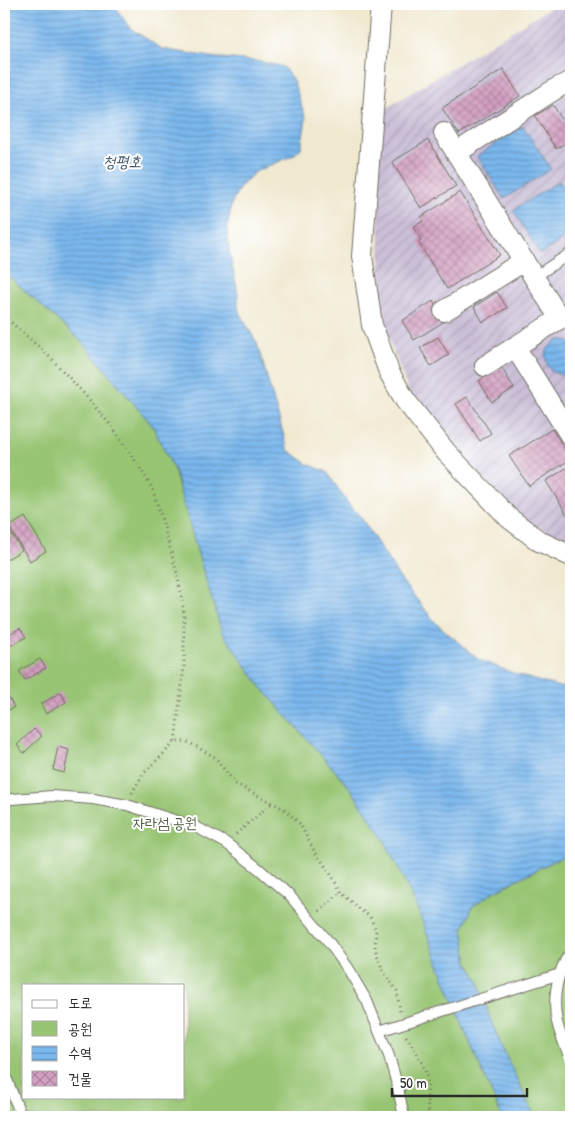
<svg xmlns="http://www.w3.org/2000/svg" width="575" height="1121" viewBox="0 0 575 1121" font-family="'Patrick Hand','Poor Story',sans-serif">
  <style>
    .industrial { fill: url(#industrial-furrows) }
    .green { fill: #98c573; stroke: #62784f; fill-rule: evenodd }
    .water { fill: url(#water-rules); stroke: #52718c }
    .building { fill: url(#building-cross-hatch) }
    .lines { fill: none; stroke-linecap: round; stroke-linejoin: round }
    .lane-casing { stroke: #706d64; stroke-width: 12 }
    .street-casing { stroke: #706d64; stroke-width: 22 }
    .path { stroke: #706d64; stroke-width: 3; stroke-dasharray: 1 4; stroke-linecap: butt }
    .lane { stroke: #fff; stroke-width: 10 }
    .street { stroke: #fff; stroke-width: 20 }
    .labels { text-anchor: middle; stroke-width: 4; stroke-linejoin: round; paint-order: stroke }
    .park-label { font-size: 15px; fill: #516144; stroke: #fff }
    .water-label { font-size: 16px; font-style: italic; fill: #475c6f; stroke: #fff }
  </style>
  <defs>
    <pattern id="industrial-furrows" width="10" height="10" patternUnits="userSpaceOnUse" patternTransform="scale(1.25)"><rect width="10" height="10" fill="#cabfd7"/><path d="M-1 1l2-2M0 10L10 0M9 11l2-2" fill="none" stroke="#aea4b9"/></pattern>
    <pattern id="water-rules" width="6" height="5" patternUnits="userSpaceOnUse" patternTransform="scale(1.25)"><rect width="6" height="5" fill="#7ab7ed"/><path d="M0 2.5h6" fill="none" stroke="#6495c0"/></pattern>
    <pattern id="building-cross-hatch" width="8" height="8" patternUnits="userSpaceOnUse" patternTransform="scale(1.25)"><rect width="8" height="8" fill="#d39fc1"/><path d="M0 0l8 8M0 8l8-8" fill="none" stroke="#ab829d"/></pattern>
  </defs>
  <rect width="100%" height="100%" fill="#fff"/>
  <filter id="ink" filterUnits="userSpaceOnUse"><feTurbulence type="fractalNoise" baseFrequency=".02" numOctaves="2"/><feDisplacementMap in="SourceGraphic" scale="10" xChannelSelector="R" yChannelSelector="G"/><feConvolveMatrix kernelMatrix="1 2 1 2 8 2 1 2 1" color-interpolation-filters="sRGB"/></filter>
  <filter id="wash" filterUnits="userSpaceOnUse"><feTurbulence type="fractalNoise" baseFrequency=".0096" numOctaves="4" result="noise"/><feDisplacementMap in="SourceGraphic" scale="20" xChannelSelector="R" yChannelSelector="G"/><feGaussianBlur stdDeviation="1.12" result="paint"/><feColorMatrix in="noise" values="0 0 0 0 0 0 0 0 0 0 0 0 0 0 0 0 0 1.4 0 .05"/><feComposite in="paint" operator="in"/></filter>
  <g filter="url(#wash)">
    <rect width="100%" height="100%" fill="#f0e8cf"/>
    <polygon class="industrial" points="556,4 571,4 571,541 525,522 416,411 381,319 381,266 375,115"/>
    <g class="green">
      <path d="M 4,272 L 83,343 L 152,425 L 174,470 L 201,564 L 222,632 L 262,688 L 351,789 L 384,839 L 415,903 L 465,1031 L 502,1117 L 4,1117 ZM 24,985 L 184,985 L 184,1097 L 24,1097 Z"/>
      <polygon points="571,852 571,1117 535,1117 504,1052 490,1019 479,982 468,961 463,929 473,906 495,891"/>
    </g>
    <g class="water">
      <polygon points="4,4 113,4 130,28 162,49 211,57 263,62 283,67 293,80 306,119 301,148 294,155 255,172 240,187 232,202 227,228 229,251 238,294 238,308 247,326 257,343 288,450 308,464 327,472 347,502 362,519 401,580 436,623 479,660 527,678 571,690 571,852 495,891 473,906 463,929 468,962 479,982 490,1019 504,1052 535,1117 502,1117 465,1031 415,903 384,839 351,789 262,688 222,632 201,564 174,470 152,425 83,343 4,272"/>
      <polygon points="523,126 551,169 504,199 477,156"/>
      <polygon points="559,181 571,200 571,234 540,254 513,210"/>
      <path d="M 559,340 L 565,340 L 571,342 L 571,373 C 548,383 534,350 559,340 Z"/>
    </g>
    <g id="blocks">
      <g class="building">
        <polygon points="503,69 520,96 459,134 442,108"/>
        <polygon points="553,105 571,134 571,139 556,149 535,116"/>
        <polygon points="428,140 456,186 421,208 392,162"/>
        <polygon points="460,192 500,255 447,289 418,242 421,240 413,227 423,221 421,217"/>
        <polygon points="497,292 507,308 483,322 474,307"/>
        <polygon points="433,301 445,321 414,340 402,321"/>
        <polygon points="438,337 449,355 431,366 420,348"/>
        <polygon points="501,367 514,388 492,402 479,381"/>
        <polygon points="467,397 491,433 480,441 456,404"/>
        <polygon points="552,429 571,459 529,486 509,456"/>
        <polygon points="571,465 571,521 546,481"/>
        <polygon points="25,517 46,551 30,561 9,527"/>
        <polygon points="10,532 22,550 4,561 4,536"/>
        <polygon points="20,628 26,637 5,649 4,646 4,637"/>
        <polygon points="40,659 46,668 25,680 19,671"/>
        <polygon points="61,692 66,702 46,714 41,704"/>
        <polygon points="9,698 14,707 4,713 4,701"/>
        <polygon points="34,729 42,736 24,753 17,745"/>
        <polygon points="58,747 69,750 64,773 53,770"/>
      </g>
    </g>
  </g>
  <g filter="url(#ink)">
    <use href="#blocks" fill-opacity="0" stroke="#706d64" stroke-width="1"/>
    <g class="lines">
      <g class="lane-casing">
        <g id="lane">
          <polyline points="534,277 571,253"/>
          <polyline points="4,801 12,799 52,796 93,799 127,805 196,827 226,843 259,869 290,896 328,941 348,969 367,1001 389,1056 398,1088 404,1117"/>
          <path d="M 571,952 C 557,970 552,999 557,1022 C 560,1036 567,1049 571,1062"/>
          <polyline points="379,1031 560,974"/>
          <polyline points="4,1072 18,1108 22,1117"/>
        </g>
      </g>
      <g class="street-casing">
        <g id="street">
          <polyline points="381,4 362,256 372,325 389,372 405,400 446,452 509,518 539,541 571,556"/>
          <polyline points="444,133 560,319"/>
          <polyline points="456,153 557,88 571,81"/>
          <polyline points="444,311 524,261"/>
          <polyline points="515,347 571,437"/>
          <polyline points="485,366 570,312"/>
        </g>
      </g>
      <g class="path">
        <polyline points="4,316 50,357 87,397 112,427 140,468 152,488 161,516 177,573 184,612 184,667 175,742"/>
        <polyline points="132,793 143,774 175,742 186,741 215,757 226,772 236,784 284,809 300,824 313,849 330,873 341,892 357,907 370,917 376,930 375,949 383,971 397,991 400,1012"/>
        <polyline points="236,834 272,803"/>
        <polyline points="319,911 341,892"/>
        <path d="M 406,1036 C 415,1050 424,1062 427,1078 C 429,1092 425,1104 430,1117"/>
      </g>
      <use href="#lane" class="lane"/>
      <use href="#street" class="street"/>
    </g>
  </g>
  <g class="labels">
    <g class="park-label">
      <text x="165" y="828">자라섬 공원</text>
    </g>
    <g class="water-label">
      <text x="122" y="167">청평호</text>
    </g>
  </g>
  <rect width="575" height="1121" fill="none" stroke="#fff" stroke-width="20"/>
  <rect x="22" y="984" width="162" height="115" fill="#ffffff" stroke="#aaaaaa"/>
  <rect x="32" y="1000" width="25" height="8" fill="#ffffff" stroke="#aaaaaa"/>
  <text x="68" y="1008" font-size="15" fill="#2b2b2b">도로</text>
  <rect x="32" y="1021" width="25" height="15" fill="#98c573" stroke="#aaaaaa"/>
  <text x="68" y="1034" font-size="15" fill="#2b2b2b">공원</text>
  <rect x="32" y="1046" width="25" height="15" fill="url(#water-rules)" stroke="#aaaaaa"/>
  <text x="68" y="1058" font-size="15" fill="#2b2b2b">수역</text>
  <rect x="32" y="1071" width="25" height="15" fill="url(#building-cross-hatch)" stroke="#aaaaaa"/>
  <text x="68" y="1084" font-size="15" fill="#2b2b2b">건물</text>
  <path d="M392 1088v8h135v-8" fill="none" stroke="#2b2b2b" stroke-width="2.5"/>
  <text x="400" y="1088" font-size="15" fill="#2b2b2b" stroke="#ffffff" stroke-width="4" paint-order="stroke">50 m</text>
</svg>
